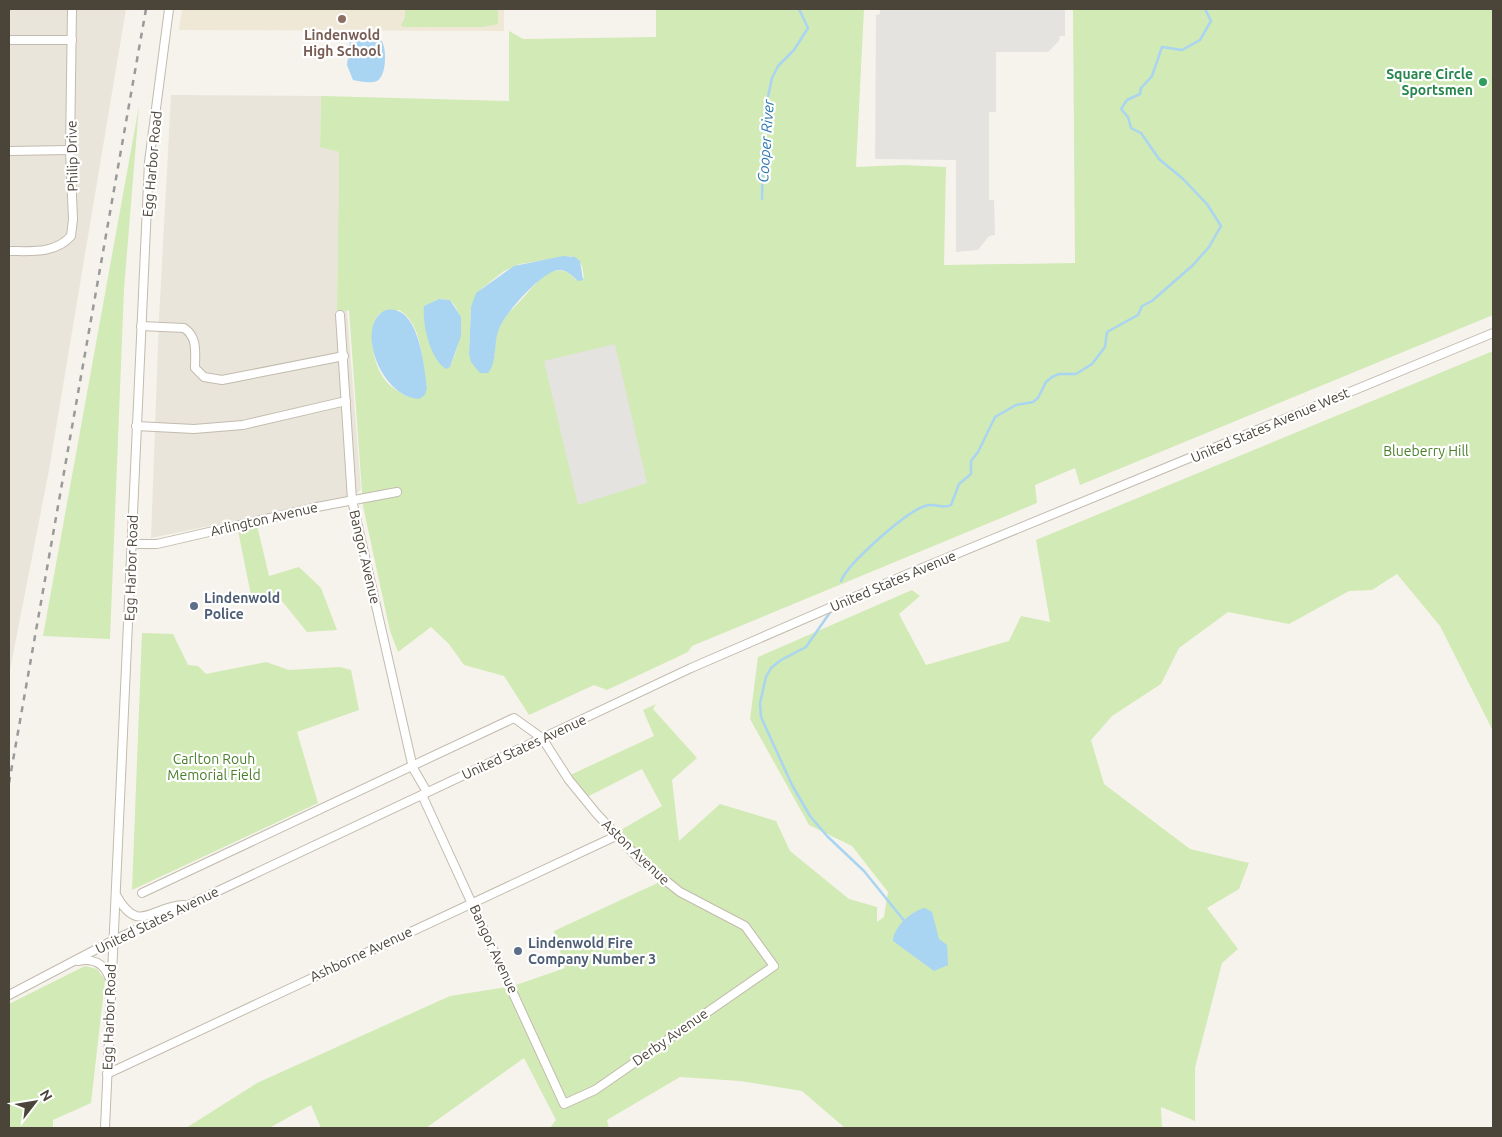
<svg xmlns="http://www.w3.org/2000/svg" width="1502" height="1137" viewBox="0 0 1502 1137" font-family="Ubuntu,sans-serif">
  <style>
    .residential { fill: #eae5da }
    .education { fill: #efe8d6 }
    .green { fill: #d2eab5; fill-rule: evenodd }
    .parking { fill: #e5e3e0 }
    .water { fill: #a9d4f2 }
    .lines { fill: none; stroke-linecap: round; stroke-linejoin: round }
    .stream { stroke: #a9d4f2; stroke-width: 2.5 }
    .minor-casing { stroke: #c2bbae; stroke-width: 10 }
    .minor { stroke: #fff; stroke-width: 8 }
    .rail { stroke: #9a9a9a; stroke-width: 2.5; stroke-dasharray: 6 6; stroke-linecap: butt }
    .education-dot { fill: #8d6e63; stroke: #fff; stroke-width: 2 }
    .leisure-dot { fill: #2e9e5b; stroke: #fff; stroke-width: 2 }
    .service-dot { fill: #5c6f8a; stroke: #fff; stroke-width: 2 }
    .labels { text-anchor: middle; stroke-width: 4.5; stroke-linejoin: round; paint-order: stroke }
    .education-label { font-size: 14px; font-weight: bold; fill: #785e54; stroke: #fff }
    .leisure-label { font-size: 14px; font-weight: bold; fill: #27864d; stroke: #fff; text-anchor: end }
    .street-label { font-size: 14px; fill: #4b4439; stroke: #fff }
    .park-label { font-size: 14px; fill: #4a7f2a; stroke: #fff }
    .service-label { font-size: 14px; font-weight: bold; fill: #4e5e75; stroke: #fff; text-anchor: start }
    .water-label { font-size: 15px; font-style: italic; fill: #2e7ab2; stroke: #fff }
  </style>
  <rect width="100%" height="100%" fill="#f6f3ec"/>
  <g class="residential">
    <polygon points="9,9 126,9 49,470 9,675"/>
    <polygon points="171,95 321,96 320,146 339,152 337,312 347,310 361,490 350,497 151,538 159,318"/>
  </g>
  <polygon class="education" points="182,9 504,9 504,31 179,30"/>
  <g class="green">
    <polygon points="405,9 498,9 498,24 483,27 403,27 401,25 405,18"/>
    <path d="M 656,9 L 864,9 L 856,167 L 903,165 L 946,167 L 944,265 L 1075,263 L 1073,9 L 1493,9 L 1493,315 L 1080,485 L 1075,468 L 1035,485 L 1037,503 L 692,646 L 688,652 L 607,690 L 594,685 L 529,715 L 504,676 L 464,665 L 449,644 L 431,627 L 398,652 L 390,631 L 363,506 L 349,310 L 337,313 L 339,152 L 320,147 L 321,96 L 509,101 L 509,31 L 523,39 L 656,37 ZM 570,256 L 578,259 L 582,266 L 584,278 L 576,280 C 555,255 536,284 522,299 C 514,308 504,316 500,326 C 495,336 495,346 495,356 L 469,354 L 471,307 L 480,290 L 504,271 L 520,264 ZM 439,299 L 450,300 C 469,319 459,345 450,367 L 431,346 L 425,323 L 424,306 ZM 399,310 C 422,323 422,360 426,383 L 427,387 L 408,397 C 400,392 391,388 386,381 C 373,366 366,331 379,314 Z"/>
    <polygon points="139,106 124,289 110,639 43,636"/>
    <polygon points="1493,351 1493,731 1440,626 1397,574 1372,590 1349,591 1289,624 1228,612 1179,648 1161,684 1112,716 1091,740 1104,784 1190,849 1249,863 1239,889 1207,908 1238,949 1222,963 1195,1068 1195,1121 1161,1107 1162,1128 845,1128 802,1091 740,1081 680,1077 607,1120 609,1128 550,1128 556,1120 524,1058 426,1128 321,1128 311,1105 269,1128 186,1128 257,1083 450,996 513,986 565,968 554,931 664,880 614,834 662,806 642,769 583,799 568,776 654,736 643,710 656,704 653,709 697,758 672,780 679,841 720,804 776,821 790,851 849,899 877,907 877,922 884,917 888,892 852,846 809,825 750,719 758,657 912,590 920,596 899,614 926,665 1009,641 1021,616 1050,622 1036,540"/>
    <polygon points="256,521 269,576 299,567 321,588 337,630 307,632 282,601 252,600 237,526"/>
    <polygon points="142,633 173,634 188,665 198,666 206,674 266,662 289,670 340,667 351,670 359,710 297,732 318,803 132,890"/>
    <polygon points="85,966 97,969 105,980 91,1103 53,1120 53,1128 9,1128 9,1004"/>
  </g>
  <g class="parking">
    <polygon points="880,9 1065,9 1065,36 1060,36 1059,41 1048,52 996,52 996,112 989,112 989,200 994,200 995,235 989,236 978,250 956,252 956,160 875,159 876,15 880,14"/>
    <polygon points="615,344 647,483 578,505 544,361"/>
  </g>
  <g class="water">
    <path d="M 371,38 L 381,40 C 387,47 387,76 377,81 C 370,84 360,81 353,80 L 347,65 L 350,41 Z"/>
    <path d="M 563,256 L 575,257 L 580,261 L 583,280 L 578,281 C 572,276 568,270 559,270 C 543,270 504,314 499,329 C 493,343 498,361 488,373 L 480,373 L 471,362 L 469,354 L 471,307 L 476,293 L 514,266 Z"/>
    <path d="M 439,299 L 450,300 L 461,317 L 461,336 L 450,367 L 446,369 C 430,359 422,324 424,306 Z"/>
    <path d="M 386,310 C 419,304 424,365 427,387 L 425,395 L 419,399 C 380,397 354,324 386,310 Z"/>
    <path d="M 925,908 L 932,912 L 939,939 L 947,945 L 948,965 L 934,971 L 893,941 C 893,928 912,910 925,908 Z"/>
  </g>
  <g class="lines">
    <g class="stream">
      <polyline points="762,199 764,115 772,78 778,66 794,50 808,28 799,9"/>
      <path d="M 841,581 C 848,563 906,512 925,506 C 934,502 942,510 951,505 L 959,484 L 971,474 L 971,461 L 978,452 L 995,417 L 1016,405 L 1033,402 L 1038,398 L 1046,382 L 1052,377 L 1059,374 L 1076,374 L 1092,364 L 1105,347 L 1107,332 L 1138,315 L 1142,306 L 1152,301 L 1193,265 L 1209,247 L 1221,226 L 1207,204 L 1182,178 L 1159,159 L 1141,133 L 1131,128 L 1128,117 L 1121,109 L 1127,100 L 1140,94 L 1141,88 L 1152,76 L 1162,47 L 1182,50 L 1200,40 L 1211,21 L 1205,9"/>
      <polyline points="831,611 806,647 781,660 771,668 766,677 760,703 761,717 792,785 810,816 827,836 864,871 906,923"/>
    </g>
    <g class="minor-casing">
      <g id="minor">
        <polyline points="9,40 72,40"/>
        <polyline points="9,151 70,150"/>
        <path d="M 9,251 C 31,251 55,254 71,236 L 73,219 L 70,150 L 72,9"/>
        <polyline points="340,315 352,500 413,768 427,792"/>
        <path d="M 141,326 L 184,328 C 198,337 195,353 195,368 L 204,377 L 222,380 L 344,356"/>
        <polyline points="136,426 194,429 243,425 346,401"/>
        <polyline points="132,544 157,544 317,507 397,492"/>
        <polyline points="142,893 514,718 542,738 569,780 596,813 640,860 680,892 745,926 774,966 595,1090 564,1104 422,795"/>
        <path d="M 116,895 C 139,936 151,906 184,905"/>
        <path d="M 78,961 C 92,958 104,963 109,977"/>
        <polyline points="9,995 112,941 691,668 910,573 1493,333"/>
        <polyline points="107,1074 616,836"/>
        <polyline points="105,1128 149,162 169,9"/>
      </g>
    </g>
    <use href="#minor" class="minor"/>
    <polyline class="rail" points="9,783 146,9"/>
  </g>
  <circle class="education-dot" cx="342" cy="19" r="5"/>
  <circle class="leisure-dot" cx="1483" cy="82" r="5"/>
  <g class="service-dot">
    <circle cx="194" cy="606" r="5"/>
    <circle cx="518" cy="951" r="5"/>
  </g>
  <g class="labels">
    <g class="education-label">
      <text x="342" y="40">Lindenwold<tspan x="342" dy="16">High School</tspan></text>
    </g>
    <g class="leisure-label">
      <text x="1473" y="79">Square Circle<tspan x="1473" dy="16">Sportsmen</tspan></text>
    </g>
    <g class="street-label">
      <text transform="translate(72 156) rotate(-91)" y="5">Philip Drive</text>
      <text transform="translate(152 164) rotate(-85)" y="5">Egg Harbor Road</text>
      <text transform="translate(1270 425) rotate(-23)" y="5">United States Avenue West</text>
      <text transform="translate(264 519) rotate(-13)" y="5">Arlington Avenue</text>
      <text transform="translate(365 557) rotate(77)" y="5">Bangor Avenue</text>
      <text transform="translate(131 568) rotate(-88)" y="5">Egg Harbor Road</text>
      <text transform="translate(893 581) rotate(-23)" y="5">United States Avenue</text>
      <text transform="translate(524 747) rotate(-25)" y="5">United States Avenue</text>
      <text transform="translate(636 852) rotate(44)" y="5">Aston Avenue</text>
      <text transform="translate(157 920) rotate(-26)" y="5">United States Avenue</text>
      <text transform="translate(494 949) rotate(65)" y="5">Bangor Avenue</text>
      <text transform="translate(361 954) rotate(-25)" y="5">Ashborne Avenue</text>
      <text transform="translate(109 1017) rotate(-88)" y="5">Egg Harbor Road</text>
      <text transform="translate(670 1037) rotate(-35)" y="5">Derby Avenue</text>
    </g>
    <g class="park-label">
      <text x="1426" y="456">Blueberry Hill</text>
      <text x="214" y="764">Carlton Rouh<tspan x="214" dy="16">Memorial Field</tspan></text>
    </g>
    <g class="service-label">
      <text x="204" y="603">Lindenwold<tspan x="204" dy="16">Police</tspan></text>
      <text x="528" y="948">Lindenwold Fire<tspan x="528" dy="16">Company Number 3</tspan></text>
    </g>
    <g class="water-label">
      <text transform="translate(766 141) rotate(-86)" y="5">Cooper River</text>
    </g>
  </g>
  <rect width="1502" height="1137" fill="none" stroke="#4b4439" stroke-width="20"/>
  <g transform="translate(35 1102) rotate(59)" stroke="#ffffff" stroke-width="4" paint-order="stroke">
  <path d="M0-4L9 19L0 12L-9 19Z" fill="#4b4439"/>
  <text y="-8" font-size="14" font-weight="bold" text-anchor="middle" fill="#4b4439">N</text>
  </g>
</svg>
